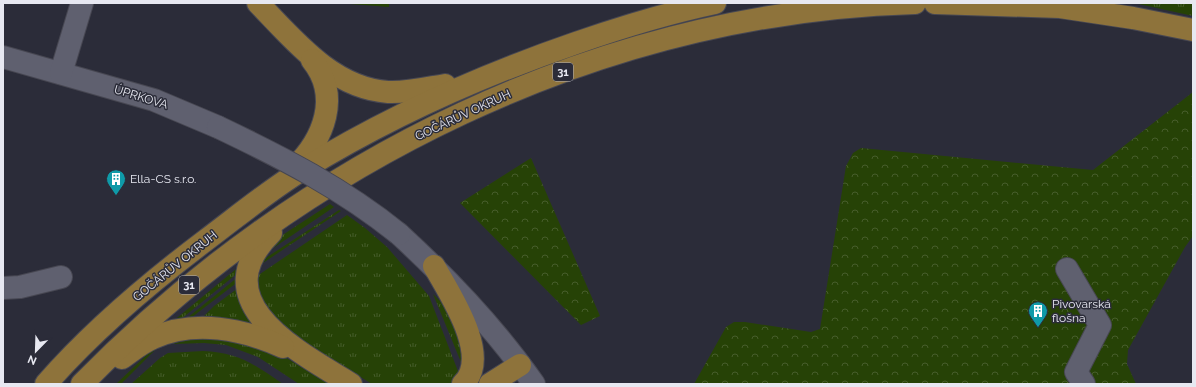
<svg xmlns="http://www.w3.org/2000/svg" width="1196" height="387" viewBox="0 0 1196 387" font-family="Raleway,sans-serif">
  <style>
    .grass { fill: url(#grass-tufts) }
    .forest { fill: url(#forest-crowns) }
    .pitch { fill: #264206 }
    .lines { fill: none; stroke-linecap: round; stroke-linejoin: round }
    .minor-casing { stroke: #474752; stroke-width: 24 }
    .major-casing { stroke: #474752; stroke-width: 24 }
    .minor { stroke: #5f606f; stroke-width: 22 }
    .major { stroke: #8e733b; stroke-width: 22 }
    .minor-bridge-casing { stroke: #474752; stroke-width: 24; stroke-linecap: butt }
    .minor-bridge { stroke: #5f606f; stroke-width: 22 }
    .labels { text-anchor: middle; stroke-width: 3; stroke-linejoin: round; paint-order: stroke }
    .shield { fill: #2b2c39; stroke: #afb0ba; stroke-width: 1 }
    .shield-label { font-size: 11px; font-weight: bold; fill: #e7e8f1 }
    .street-label { font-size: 12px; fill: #e7e8f1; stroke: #2b2c39 }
    .poi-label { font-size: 12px; fill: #e7e8f1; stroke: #2b2c39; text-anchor: start }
  </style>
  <defs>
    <pattern id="grass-tufts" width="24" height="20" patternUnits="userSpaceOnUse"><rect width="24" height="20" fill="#264206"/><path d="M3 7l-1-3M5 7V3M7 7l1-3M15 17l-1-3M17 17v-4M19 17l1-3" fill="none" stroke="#465d2b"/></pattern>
    <pattern id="forest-crowns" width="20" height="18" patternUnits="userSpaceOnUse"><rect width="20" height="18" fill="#264206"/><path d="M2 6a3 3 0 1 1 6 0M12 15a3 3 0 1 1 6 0" fill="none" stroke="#465d2b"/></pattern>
  </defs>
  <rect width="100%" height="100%" fill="#2b2c39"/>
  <g class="grass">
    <polygon points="1134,3 1193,3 1193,16"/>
    <polygon points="330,204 334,207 260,257 281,236"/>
    <polygon points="339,210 341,211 257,267 258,263"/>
    <polygon points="347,215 365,228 387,247 429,296 461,379 457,384 372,384 280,327 260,300 257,276"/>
    <polygon points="236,269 239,272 175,324 172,322"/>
    <polygon points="238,277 239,281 187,321 182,322"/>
    <polygon points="238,288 253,322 252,325 202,318 214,306"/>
    <polygon points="433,294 450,311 465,336 465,372"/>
    <polygon points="209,335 275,351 329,384 299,384 258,357 226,345 204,343 172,344"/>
    <polygon points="158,347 121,384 116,384 154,348"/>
    <path d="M 203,351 C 237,352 256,365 283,384 L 131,384 L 160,358 L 168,353 Z"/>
  </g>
  <g class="forest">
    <polygon points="1193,92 1193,236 1185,247 1128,350 1127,364 1136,384 694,384 726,327 734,322 745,322 811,332 820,329 846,166 853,153 861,148 1093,170"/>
    <polygon points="531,158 600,316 581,325 460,203"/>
  </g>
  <polygon class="pitch" points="337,3 389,3 389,7"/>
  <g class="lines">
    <g class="minor-casing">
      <g id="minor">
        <polyline points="3,57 154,100 218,127"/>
        <polyline points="61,73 82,3"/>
        <path d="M 399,234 C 449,280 495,328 534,384"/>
        <polyline points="1067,269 1100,325 1076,372 1084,384"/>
        <polyline points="3,288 20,287 61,277"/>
      </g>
    </g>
    <g class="major-casing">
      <g id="major">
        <path d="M 258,3 C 294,40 332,88 388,92 C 407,93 427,88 445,85"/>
        <polyline points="935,3 1060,7 1133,18 1193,30"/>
        <path d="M 294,168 C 324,139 341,96 312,60"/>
        <path d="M 271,233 C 201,302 299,352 351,384"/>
        <path d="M 434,266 C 449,293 492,356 463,384"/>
        <path d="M 122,358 C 132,351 141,343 153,338 C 195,319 243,329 283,347"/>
        <path d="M 46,384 C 93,330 149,283 206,240 C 238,216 268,191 302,170 C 388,117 480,76 576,43 C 622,27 668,13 715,3"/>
        <path d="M 82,384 C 300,161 601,12 915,3"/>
        <polyline points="490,384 520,365"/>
      </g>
    </g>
    <use href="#minor" class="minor"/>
    <use href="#major" class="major"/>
    <g class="minor-bridge-casing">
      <path id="minor-bridge" d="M 218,127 C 283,158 342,188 399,234"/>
    </g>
    <use href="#minor-bridge" class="minor-bridge"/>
  </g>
  <defs>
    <g id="building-pin" transform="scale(1)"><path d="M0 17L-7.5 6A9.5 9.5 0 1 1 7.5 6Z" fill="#0f9aa8" stroke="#2b2c39"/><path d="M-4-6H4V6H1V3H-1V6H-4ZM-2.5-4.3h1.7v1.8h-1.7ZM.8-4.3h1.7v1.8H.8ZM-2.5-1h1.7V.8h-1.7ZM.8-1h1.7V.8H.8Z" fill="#fff"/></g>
  </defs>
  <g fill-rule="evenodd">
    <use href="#building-pin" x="116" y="179"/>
    <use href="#building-pin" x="1038" y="311"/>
  </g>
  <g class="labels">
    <g class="shield">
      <rect x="553" y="63" width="20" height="18" rx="3"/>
      <rect x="179" y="276" width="20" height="18" rx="3"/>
    </g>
    <g class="shield-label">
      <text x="563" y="76">31</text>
      <text x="189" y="289">31</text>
    </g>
    <g class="street-label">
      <text transform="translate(141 97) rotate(17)" y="4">ÚPRKOVA</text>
      <text transform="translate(463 115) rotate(-25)" y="4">GOČÁRŮV OKRUH</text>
      <text transform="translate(175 266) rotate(-39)" y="4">GOČÁRŮV OKRUH</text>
    </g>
    <g class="poi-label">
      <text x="130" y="183">Ella-CS s.r.o.</text>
      <text x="1052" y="308">Pivovarská<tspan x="1052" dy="14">flošna</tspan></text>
    </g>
  </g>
  <rect width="1196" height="387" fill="none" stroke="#e7e8f1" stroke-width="8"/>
  <g transform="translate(36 351) rotate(203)" stroke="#2b2c39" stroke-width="3" paint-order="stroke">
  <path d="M0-3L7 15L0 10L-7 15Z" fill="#e7e8f1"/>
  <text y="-6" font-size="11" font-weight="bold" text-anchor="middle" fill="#e7e8f1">N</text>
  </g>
</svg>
